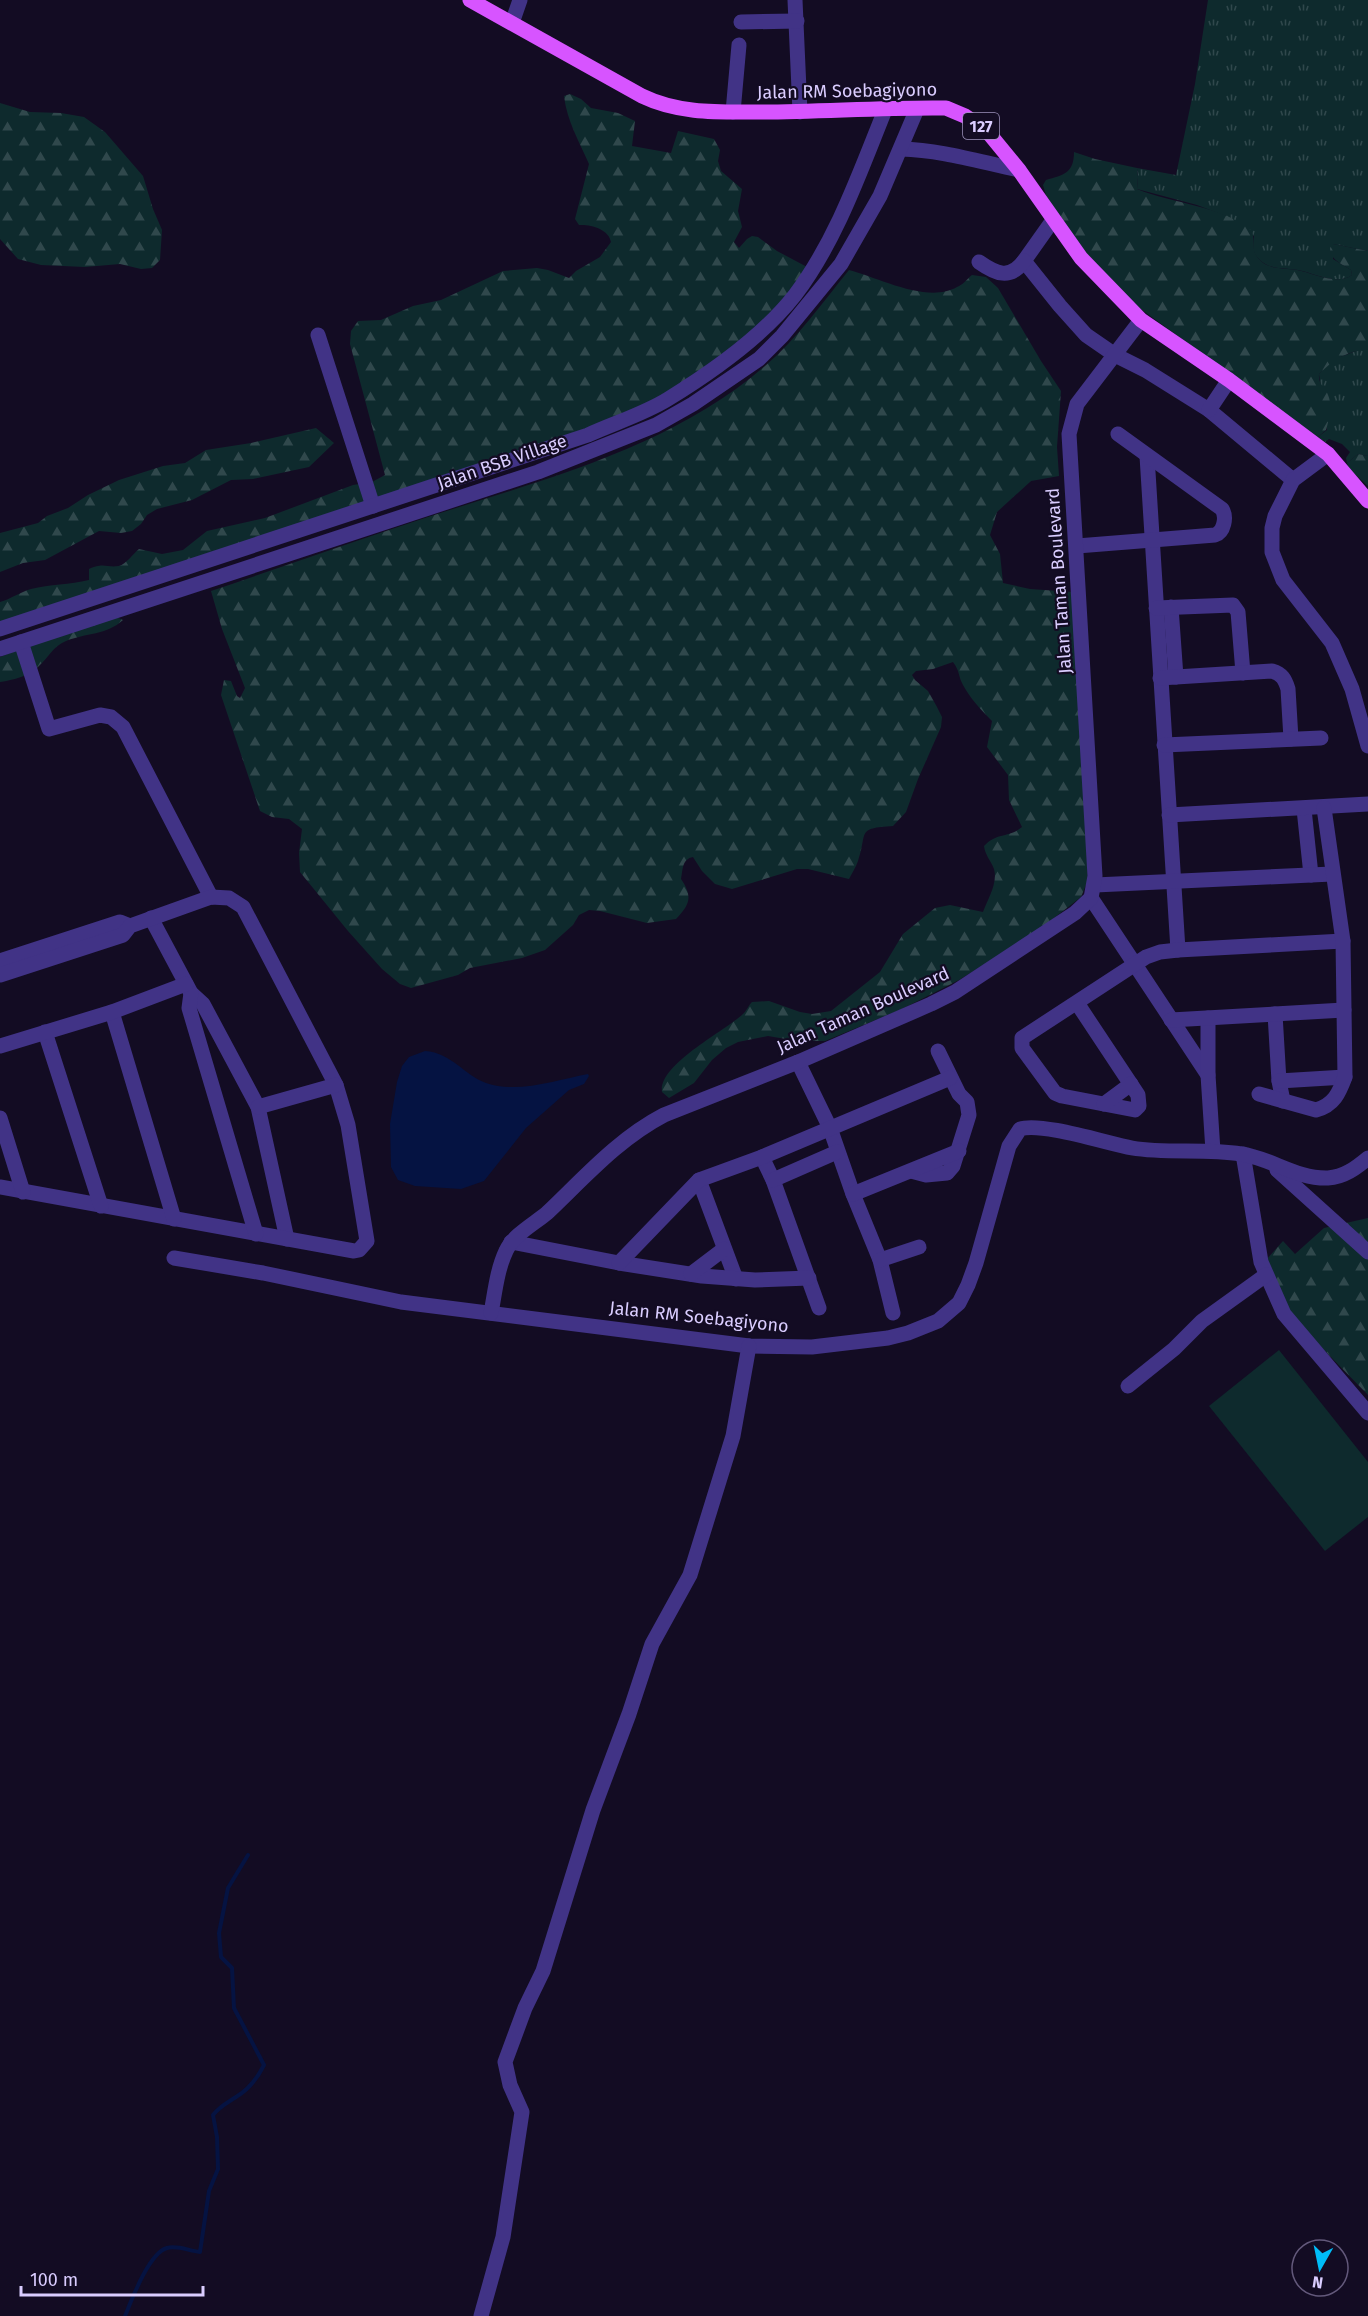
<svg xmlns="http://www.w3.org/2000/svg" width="1368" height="2316" viewBox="0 0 1368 2316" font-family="'Fira Sans',sans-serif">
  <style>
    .grass { fill: url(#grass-tufts) }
    .forest { fill: url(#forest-firs) }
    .park { fill: #0e2a2d }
    .water { fill: #051342 }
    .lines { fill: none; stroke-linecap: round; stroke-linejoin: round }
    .stream { stroke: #051342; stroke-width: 4 }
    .minor { stroke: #413386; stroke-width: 15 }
    .major { stroke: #d754ff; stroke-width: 15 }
    .labels { text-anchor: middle; stroke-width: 4.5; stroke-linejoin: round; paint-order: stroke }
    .shield { fill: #130c23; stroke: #9e93bd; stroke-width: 1.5 }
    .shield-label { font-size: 16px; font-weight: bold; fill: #dacdff }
    .street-label { font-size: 18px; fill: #dacdff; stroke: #130c23 }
  </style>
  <defs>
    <pattern id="grass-tufts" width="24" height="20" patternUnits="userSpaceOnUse" patternTransform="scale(1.5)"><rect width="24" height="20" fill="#0e2a2d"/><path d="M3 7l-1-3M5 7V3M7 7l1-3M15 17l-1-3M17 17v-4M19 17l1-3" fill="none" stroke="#30484c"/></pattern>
    <pattern id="forest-firs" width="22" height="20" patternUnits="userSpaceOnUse" patternTransform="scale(1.5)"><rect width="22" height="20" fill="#0e2a2d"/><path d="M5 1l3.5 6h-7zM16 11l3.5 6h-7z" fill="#30484c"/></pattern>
  </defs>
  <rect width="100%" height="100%" fill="#130c23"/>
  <g class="grass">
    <path d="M 1208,0 L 1368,0 L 1368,251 L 1333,244 L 1333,259 L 1351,270 L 1352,275 C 1338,286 1314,273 1298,270 C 1284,268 1268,270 1258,258 C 1252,252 1253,244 1254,236 L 1226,216 L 1197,205 L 1137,189 L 1138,177 L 1137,168 L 1176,175 L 1195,84 Z"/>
    <polygon points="1359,350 1368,350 1368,456 1358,454 1347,463 1346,458 1350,452 1342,444 1329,439 1325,442 1318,437 1327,430 1319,374 1332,360"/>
  </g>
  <g class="forest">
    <path d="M 570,94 L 581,99 L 591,108 L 618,113 L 635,121 L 632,146 L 671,153 L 678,131 L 714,139 L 720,150 L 718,161 L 721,171 L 742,189 L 738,211 L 742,227 L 734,242 L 739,248 L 747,239 L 752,236 L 758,237 L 777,251 L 809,268 L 766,321 L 665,398 L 587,432 L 0,627 L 0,602 C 11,599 20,592 31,589 C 50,584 70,585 89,580 L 89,569 C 104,562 106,568 119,566 C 126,564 133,554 139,549 L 162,554 L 183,550 L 207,531 L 265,518 L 353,485 L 372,482 L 385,475 L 350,344 L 351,331 L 358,321 L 381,320 L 413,306 L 441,300 L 503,271 L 537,268 L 548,270 L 569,278 L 576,271 L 600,257 L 611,242 C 609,229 590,224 579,225 L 575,219 L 589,164 C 579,141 567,121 564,96 Z"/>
    <polygon points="0,103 30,112 61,113 84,117 105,132 143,176 153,209 162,230 160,260 152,268 141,269 120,264 85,267 41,265 18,259 0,239"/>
    <path d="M 1074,152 L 1095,159 L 1137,168 L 1138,177 L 1137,189 C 1173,204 1221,205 1252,231 C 1255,240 1251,250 1258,258 C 1267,270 1284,268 1297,270 C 1313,273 1338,286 1352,275 L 1351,270 C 1342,264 1330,260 1330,248 L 1333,244 L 1368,251 L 1368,350 C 1348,350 1333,360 1319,374 C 1318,385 1325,387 1328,395 C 1333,407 1329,419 1326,430 L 1318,437 L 1135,305 L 1077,243 L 1046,195 L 1043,185 L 1046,180 C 1064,175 1074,173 1074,152 Z"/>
    <path d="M 849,270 C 879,278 928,304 957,287 C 963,285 967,279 972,275 L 986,277 L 998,288 L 1041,361 L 1061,391 L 1057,447 L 1059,476 L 1031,481 L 997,512 L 990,535 L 1000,554 L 1003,583 L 1030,589 L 1073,592 L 1088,880 L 1081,897 L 1036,932 L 959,980 L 902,1009 L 825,1041 L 798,1041 L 768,1036 L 738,1042 L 726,1048 L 712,1060 L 694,1083 L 669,1098 L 662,1092 C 658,1064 726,1031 744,1013 C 747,1010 748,1006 752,1002 L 769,1001 L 800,1012 L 812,1014 L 831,1011 L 880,972 L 903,934 L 935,908 L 950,905 L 983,912 C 988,899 998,883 994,869 C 991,861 985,855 984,846 C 997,832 1009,838 1022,827 L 1009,800 L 1008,775 L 987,747 L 992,721 C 981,710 970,698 963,685 C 958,676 960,671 953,662 L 933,669 L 916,671 L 912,675 L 915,680 L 928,691 L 937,707 L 942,717 L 941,727 L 918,779 L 906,812 L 893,826 C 855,828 868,833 858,861 C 856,867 852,873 849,879 L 808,869 L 797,869 L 732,889 L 715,884 L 702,871 L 693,857 C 682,859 683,869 681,879 C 693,897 690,904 676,919 L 647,923 L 600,911 L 589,910 L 579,915 L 573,925 L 545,950 L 522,958 L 470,968 L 458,975 L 411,988 L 400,984 L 382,969 L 348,931 L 300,872 L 299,853 L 302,829 L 289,819 L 272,817 L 260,811 L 221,695 L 224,680 L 231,681 L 237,696 L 240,698 L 245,688 L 222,629 L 211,591 C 285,566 358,540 431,516 C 546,479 672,447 765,366 C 797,339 822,303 849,270 Z"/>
    <polygon points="316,428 334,443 309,467 253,479 231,480 192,500 157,509 147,515 141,524 132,531 121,533 99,531 45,560 23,563 0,572 0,533 38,523 47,516 68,508 88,495 119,480 163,466 185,463 206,450 251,443"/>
    <polygon points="1358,454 1368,456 1368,486 1349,469 1347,463"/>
    <path d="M 116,617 L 123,620 C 107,635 85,633 66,641 C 53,646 48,658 39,666 C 30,676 13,680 0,682 L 0,657 L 50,638 Z"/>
    <polygon points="1368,1218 1368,1395 1286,1311 1266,1260 1283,1241 1295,1254 1324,1228"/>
  </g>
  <polygon class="park" points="1279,1350 1368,1462 1368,1517 1325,1551 1209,1406"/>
  <path class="water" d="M 425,1051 C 452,1053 464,1075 486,1083 C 518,1094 556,1080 588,1074 L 589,1076 L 584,1084 L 569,1090 L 526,1128 L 484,1181 L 461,1189 L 415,1186 L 398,1180 L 391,1167 L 390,1124 L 397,1082 L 402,1066 L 409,1057 Z"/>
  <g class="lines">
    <path class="stream" d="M 125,2316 C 132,2299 149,2253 167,2248 C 178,2245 189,2251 200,2252 L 209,2191 L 218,2169 L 217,2137 L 213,2115 C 220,2106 227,2103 236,2097 C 248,2090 258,2077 264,2065 L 234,2008 L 232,1968 L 221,1957 L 219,1933 L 228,1888 L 248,1855"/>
    <g class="minor">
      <polyline points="795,0 800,112"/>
      <polyline points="741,22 797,21"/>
      <polyline points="512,23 520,0"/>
      <polyline points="733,112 739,45"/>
      <path d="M 901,149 C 942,150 980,162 1019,170"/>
      <polyline points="1053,220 1024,261 1060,306 1086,335 1115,355 1145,370 1209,410 1293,480"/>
      <path d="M 979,262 C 996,274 1010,280 1024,261"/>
      <polyline points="318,335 373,506"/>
      <polyline points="1209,410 1229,380"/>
      <polyline points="1328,454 1293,480 1275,516 1272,528 1272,552 1283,580 1332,643 1352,689 1368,746"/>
      <polyline points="1147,456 1178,950"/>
      <path d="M 1077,546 L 1215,535 C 1224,532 1227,517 1222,509 L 1118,434"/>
      <polyline points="1171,607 1176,677"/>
      <polyline points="1156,608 1233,605 1238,612 1243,673"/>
      <path d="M 0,629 L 588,435 C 614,423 644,414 668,399 C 712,372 763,336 795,295 C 836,241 860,172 885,110"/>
      <polyline points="21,642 49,729 100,715 111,717 123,727 211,897"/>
      <polyline points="0,649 538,472 656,425 693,404 759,359 782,336 841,264 880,196 917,109"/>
      <path d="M 1160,678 L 1272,671 C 1282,674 1285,679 1288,689 L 1291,739"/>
      <polyline points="1164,745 1321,738"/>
      <polyline points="1304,809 1311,875"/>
      <polyline points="1169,815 1368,804"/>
      <polyline points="1095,885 1332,874"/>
      <polyline points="1091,898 1208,1075"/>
      <polyline points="151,918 191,993 203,1004 258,1107 287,1239"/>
      <polyline points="0,961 120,922 130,926"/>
      <polyline points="0,975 123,935 130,926 211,897 229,898 243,907 336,1085 348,1125 367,1241 359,1250 354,1251 0,1187"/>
      <polyline points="191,993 189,1008 256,1234"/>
      <polyline points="1077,1003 1138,1095 1139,1106 1135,1110 1062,1096 1055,1093 1022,1048 1022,1038 1146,957 1160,952 1178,950 1343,941"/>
      <polyline points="112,1012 174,1219"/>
      <polyline points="1275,1014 1279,1081 1283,1101"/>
      <polyline points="1208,1018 1208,1075 1213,1151"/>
      <polyline points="1171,1020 1344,1010"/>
      <polyline points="45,1032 101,1206"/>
      <polyline points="0,1046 112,1012 186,984"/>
      <polyline points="798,1062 830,1128 853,1194 880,1260 893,1313"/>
      <polyline points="1279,1081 1345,1077"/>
      <path d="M 1259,1094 L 1316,1110 C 1334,1105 1339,1093 1345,1077 L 1343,941 L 1324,808"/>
      <polyline points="1104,1104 1131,1084"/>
      <polyline points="258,1107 336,1085"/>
      <polyline points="0,1118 23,1192"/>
      <polyline points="1243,1154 1261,1262 1284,1314 1368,1413"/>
      <polyline points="762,1157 773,1180 819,1308"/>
      <polyline points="1277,1170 1368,1252"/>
      <polyline points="911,1171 926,1175 947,1173 953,1166 969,1115 967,1102 959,1094 938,1051"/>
      <polyline points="699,1180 736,1279"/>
      <polyline points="773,1180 837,1152"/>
      <polyline points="853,1194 959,1151"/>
      <polyline points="511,1242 619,1263 702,1276 755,1280 809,1278"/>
      <path d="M 174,1258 L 263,1273 L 401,1302 L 749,1346 L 812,1347 L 888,1338 L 908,1333 L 938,1321 L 959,1303 L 968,1285 L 976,1263 L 1009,1146 L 1020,1129 C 1041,1122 1106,1143 1132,1148 C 1167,1154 1205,1148 1241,1154 C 1271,1158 1296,1179 1328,1178 C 1344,1177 1356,1168 1368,1158"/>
      <polyline points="880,1260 919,1247"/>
      <polyline points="619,1263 699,1180 762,1157 950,1078"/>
      <polyline points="691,1274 724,1249"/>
      <path d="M 491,1313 C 495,1292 497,1270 506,1251 C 513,1235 534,1224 547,1213 C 584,1178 618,1139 664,1115 L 798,1062 L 931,1004 L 955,992 L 1075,913 L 1091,898 L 1095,876 L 1069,434 L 1077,404 L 1141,320"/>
      <polyline points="1128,1386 1174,1349 1202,1321 1266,1275"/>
      <polyline points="481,2316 503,2237 522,2112 510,2085 505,2062 525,2008 543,1971 593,1810 629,1714 652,1644 690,1575 733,1436 749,1346"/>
    </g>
    <path class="major" d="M 470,0 L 642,96 C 679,114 719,112 758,112 C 821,112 883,107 946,108 L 965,116 L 987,131 L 1019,170 L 1081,258 L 1141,320 L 1229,380 L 1328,454 L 1368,501"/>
  </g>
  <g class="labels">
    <rect class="shield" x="963" y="113" width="36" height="26" rx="4.5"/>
    <g class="shield-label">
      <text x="981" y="132">127</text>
    </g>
    <g class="street-label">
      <text transform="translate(847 91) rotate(-1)" y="6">Jalan RM Soebagiyono</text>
      <text transform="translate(502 462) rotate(-19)" y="6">Jalan BSB Village</text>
      <text transform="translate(1059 581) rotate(-94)" y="6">Jalan Taman Boulevard</text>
      <text transform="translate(863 1010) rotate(-24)" y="6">Jalan Taman Boulevard</text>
      <text transform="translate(699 1317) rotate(6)" y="6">Jalan RM Soebagiyono</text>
    </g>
  </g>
  <g transform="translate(1320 2268) rotate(189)"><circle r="28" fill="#130c23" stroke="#63597b" stroke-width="1.5"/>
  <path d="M0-4.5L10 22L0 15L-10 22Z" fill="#00bdf8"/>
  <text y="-9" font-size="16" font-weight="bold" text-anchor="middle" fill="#dacdff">N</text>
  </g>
  <path d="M21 2286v9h182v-9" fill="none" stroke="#dacdff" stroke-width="3"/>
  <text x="30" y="2286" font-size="18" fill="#dacdff" stroke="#130c23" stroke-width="4.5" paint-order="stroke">100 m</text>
</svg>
